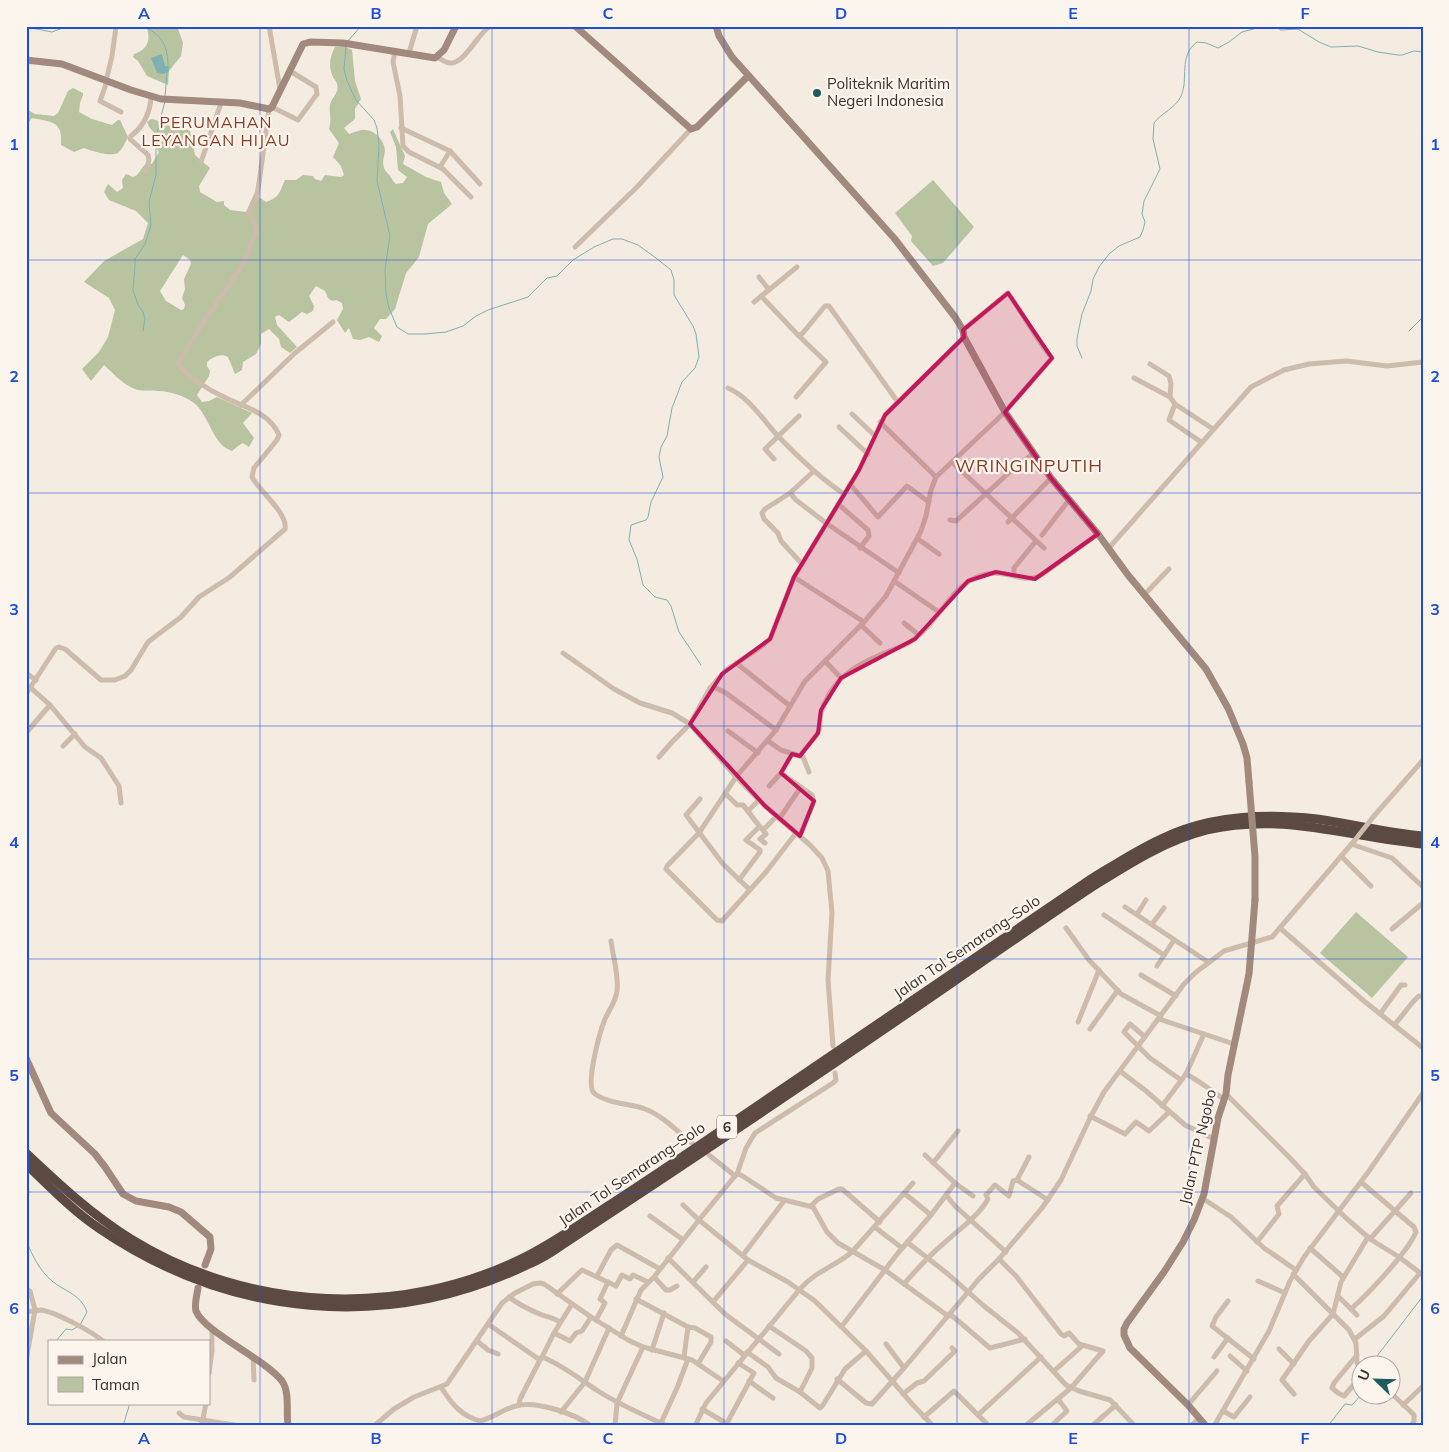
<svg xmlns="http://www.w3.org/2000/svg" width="1449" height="1452" viewBox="0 0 1449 1452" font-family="Mulish,sans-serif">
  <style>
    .green { fill: #b8c4a0; fill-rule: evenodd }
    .water { fill: #7fb0b2 }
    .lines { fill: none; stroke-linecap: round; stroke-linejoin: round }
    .stream { stroke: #7fb0b2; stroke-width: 1 }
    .street { stroke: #cdbbac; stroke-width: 5 }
    .secondary { stroke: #a18a7d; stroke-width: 7 }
    .highway { stroke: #5c4a42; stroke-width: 9 }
    .street-bridge { stroke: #cdbbac; stroke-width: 5 }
    .secondary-bridge { stroke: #a18a7d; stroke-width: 7 }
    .marked { fill: #c2185b; fill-opacity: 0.2; stroke: #c2185b; stroke-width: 4; stroke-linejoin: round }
    .grid { fill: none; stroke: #1d4ed8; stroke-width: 1; stroke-opacity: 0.55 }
    .poi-dot { fill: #1f5a5e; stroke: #fbf5ee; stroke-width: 2 }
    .labels { text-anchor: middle; stroke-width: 4.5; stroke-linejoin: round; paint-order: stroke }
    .shield { fill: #fbf5ee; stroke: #756b66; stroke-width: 1 }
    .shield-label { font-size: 14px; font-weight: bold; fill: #3b302b }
    .poi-label { font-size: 15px; fill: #3b302b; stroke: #fbf5ee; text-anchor: start }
    .street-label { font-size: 15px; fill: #3b302b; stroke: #fbf5ee }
    .neighbourhood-label { font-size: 16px; letter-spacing: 1px; fill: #8c3b22; stroke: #fbf5ee }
    .quarter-label { font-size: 18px; letter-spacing: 1px; fill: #8c3b22; stroke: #fbf5ee }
    .neatline { fill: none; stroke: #1d4ed8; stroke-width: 2 }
    .grid-label { font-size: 16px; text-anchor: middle; font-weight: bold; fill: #1d4ed8 }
  </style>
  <rect width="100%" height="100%" fill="#f4ebe1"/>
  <g class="green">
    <path d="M 146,26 L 177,26 L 183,43 L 181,56 L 169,71 L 168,85 L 147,76 L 138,61 L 133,57 L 134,54 C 147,50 152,40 146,26 Z"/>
    <path d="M 343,46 L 352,50 L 355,81 L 361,99 L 355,109 L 355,119 L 344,128 L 349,134 C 353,133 357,131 361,130 C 373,128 385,140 385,151 C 384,157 382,162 384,168 C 386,173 391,175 393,181 L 396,184 L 403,183 L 407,177 L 398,170 L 396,147 L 390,132 L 393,129 L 405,156 L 403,164 L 426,177 L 441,182 L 444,193 L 452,204 L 428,224 L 419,257 L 406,273 L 395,309 L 386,319 L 380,319 L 374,328 L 382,336 L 379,342 L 369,337 L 360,340 L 353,339 L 349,328 L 345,333 L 337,320 L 343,309 L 342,303 L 336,300 L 332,301 L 328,298 L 325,291 L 316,286 L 309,296 L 314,306 L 313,311 L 307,314 L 302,312 L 289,322 L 279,315 L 275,317 L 277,325 L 297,347 L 290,353 L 281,347 L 279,339 L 269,329 L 261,334 L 261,344 L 256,354 L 243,362 L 242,370 L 235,374 L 228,357 C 221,353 213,357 207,362 L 207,366 L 210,371 L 209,376 L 197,395 L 202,402 L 209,401 L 217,397 L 252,413 L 243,423 L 254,438 L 249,447 L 243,443 L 238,446 L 232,451 C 212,445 210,416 194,403 C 185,396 170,391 158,391 C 152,390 144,391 138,390 C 124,386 115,375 104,365 L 91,381 L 82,369 L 99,352 L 108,337 L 115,310 L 109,298 L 84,282 L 104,261 L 143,239 L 148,223 L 136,211 L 109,200 L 104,192 L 108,184 L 117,192 L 123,188 L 122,180 L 126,174 L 133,177 L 137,175 L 146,163 L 152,164 L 159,152 L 155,146 L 159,138 L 149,127 L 147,122 L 151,119 C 160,120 166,126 174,127 C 180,129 184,128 190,131 L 195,155 L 210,168 L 199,186 L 200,192 L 217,202 L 224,201 L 224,205 L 230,210 L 246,212 L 255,192 L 260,198 L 266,202 C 280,197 279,193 285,180 L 296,180 L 303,175 L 313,176 L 315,179 L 321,181 L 325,175 L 341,177 L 344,175 L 341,166 L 333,157 L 339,143 L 329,129 C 332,119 329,114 330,105 C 331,98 340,93 337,84 C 337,82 334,79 333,77 C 328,67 330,56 335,47 ZM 183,255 L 190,260 L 191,264 L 184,279 L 185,289 L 182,298 L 185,305 L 184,309 L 181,310 L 166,301 L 160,291 Z"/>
    <path d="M 73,88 L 83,93 L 83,95 L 80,103 L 79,112 L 92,119 L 112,125 L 118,120 L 120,120 L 128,137 C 125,142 123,148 119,152 C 114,158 92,151 84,148 L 74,152 L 61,145 C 63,121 52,122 32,118 L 26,126 L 26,109 L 35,114 L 54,116 L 58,113 L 68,91 Z"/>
    <polygon points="933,180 974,227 943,263 933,266 911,241 912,236 895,213"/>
    <polygon points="1356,912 1408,957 1372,998 1320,953"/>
  </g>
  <polygon class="water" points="162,54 165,66 170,66 168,72 163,74 157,73 151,58"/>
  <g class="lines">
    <g class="stream">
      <path d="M 144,26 C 163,37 167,44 168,65"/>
      <polyline points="1274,26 1281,30 1298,29 1319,42 1331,47 1358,46 1378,52 1398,55 1402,55 1414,51 1423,52"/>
      <polyline points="26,27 52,32 68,26"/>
      <polyline points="348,41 361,26"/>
      <polyline points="346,47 344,69 347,81 356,100 374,120 377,128 379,145 377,181 390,236 385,269 386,294 389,308 397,327 408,334 425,334 446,332 463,326 476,316 488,310 528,297 547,278 557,276 573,260 594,247 613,239 622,239 638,245 656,258 671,270 674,280 674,295 693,326 696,334 699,357 695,368 682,382 672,408 667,436 661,447 659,457 663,477 651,502 648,517 646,520 631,525 629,540 637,559 643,585 655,597 667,600 671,606 679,632 701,665"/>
      <polyline points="165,97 167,72"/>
      <polyline points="143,331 145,319 143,312 138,305 133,290 135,266 135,259 145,244 151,225 149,202 156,175 156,137 165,101"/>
      <polyline points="1409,331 1423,317"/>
      <path d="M 1082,358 L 1077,346 L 1077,338 L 1082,314 L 1091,291 L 1093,279 L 1099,267 L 1109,254 L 1119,246 L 1140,237 L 1143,230 L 1145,222 L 1142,214 L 1144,201 L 1160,169 L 1153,139 L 1154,123 C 1161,113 1176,108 1181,96 C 1189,79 1178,56 1197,42 L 1206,43 L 1218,48 L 1229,42 L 1242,32 L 1265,26"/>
      <path d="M 26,1241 C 33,1256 39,1270 52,1281 C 65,1292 81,1294 87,1312 L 80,1325"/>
      <polyline points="56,1341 66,1329 72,1330 77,1327"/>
      <polyline points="1371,1364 1423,1296"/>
      <polyline points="123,1426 130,1403"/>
      <polyline points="1328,1426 1345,1404 1352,1405 1362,1394"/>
    </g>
    <g class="street">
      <polyline points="269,26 280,89"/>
      <polyline points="395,51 393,62 400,96 403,146 409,152 443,169 471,197"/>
      <polyline points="409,53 417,26"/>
      <path d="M 437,57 C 441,59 447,64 452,63 C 465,62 478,34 490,26"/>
      <polyline points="106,81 112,56 116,27"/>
      <polyline points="107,81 100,101 121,112"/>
      <polyline points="272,107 298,120 317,94 316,87 290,71"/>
      <polyline points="401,128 450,151 480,184"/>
      <path d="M 131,136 C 144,126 150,113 151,97"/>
      <polyline points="130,139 148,155 149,160 146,172"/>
      <polyline points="201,162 221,103"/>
      <polyline points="440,167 450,151"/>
      <polyline points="575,247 637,187 691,129"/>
      <polyline points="759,277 769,290"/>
      <polyline points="761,296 798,335 802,334 825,306 829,306 897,401"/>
      <polyline points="754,302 797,267"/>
      <polyline points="1150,364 1169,376 1171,384 1170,397"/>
      <polyline points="1134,378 1170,397 1175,404 1213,429"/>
      <path d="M 728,388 C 749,397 763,420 778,436 C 798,457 820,478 844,494"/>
      <polyline points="796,397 826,362 798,335"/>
      <polyline points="1175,404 1169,420 1201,442"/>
      <polyline points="241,405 295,353 333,322"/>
      <polyline points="852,414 874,435"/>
      <polyline points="880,422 936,477"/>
      <polyline points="839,427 868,454"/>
      <polyline points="774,459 765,449 799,416"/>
      <polyline points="953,463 1044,548"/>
      <polyline points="850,484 878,517 907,486 929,502"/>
      <polyline points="790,493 796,500 826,523 899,573"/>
      <polyline points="838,504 868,530 869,536 860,548"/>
      <polyline points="950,520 956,521 1012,470 1034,453"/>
      <polyline points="1008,522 1051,478"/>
      <polyline points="1042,535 1069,500"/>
      <polyline points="918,539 939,554"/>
      <polyline points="1108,549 1251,387 1284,370 1309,364 1346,361 1387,366 1423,362"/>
      <polyline points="802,564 781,541 778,533 764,519 762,513 765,509 790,493 814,471"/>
      <polyline points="1014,575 1014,568 1036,541"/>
      <polyline points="794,577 864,622"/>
      <polyline points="894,581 939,612"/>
      <polyline points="1144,595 1169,569"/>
      <polyline points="904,623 919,635"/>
      <polyline points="861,625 880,643"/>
      <polyline points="563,653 614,689 640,703 672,713 690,724 736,777 765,806 810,845 822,858 828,871 832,913 828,980 833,1046"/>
      <polyline points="825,661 841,678"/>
      <polyline points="736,663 790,706"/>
      <polyline points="26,673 36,680"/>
      <polyline points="31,688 50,705 85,747 101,758 119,786 121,803"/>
      <polyline points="710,688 726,670 761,647 770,639 794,577 859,470 885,415 964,337"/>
      <path d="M 26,694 L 56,648 L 59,647 L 65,649 L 101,680 L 115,680 L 125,676 L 131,670 L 148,642 L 181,617 L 199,597 L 230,577 L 285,529 C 288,513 259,491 252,477 L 254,468 L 277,440 L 279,435 C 269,411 242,407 222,396 C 207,389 188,377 178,364 L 198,330 L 240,269 L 247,255 L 256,231 L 254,223 L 249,213 L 257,195 L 259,183 L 269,109"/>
      <polyline points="728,731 758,753"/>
      <polyline points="26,733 50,705"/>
      <polyline points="768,741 781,750 803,757 809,772"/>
      <polyline points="63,746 75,734"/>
      <polyline points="792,754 781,773 812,795 814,801 800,836"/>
      <path d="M 800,756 C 805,747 815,740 819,731 C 821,726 819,719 821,713 C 824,701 832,688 840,680 C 853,666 875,657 892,650 C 899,647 907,645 913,640 C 938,623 949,589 977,577 C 1004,565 1023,587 1043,574 L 1098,534"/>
      <polyline points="659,757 672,742 690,724 710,688 716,688 726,693 776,730"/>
      <polyline points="769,786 781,773"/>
      <path d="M 725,793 L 737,805 L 743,805 C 750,813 755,822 763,830 L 776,817"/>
      <polyline points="700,799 686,815 723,864 750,890"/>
      <polyline points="748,811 759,800"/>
      <polyline points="1374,816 1423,760"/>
      <polyline points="779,819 801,787"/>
      <polyline points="763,830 766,834 760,839 765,843"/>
      <path d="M 796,833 L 766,872 L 722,921 L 717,920 L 666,869 L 667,866 L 699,833 L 736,777 L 776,730 L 805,681 L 864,622 L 886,596 L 921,531 L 926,516 L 931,490 L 936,477 L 1005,412 L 1052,358 C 1035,338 1024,315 1008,293 L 963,330"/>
      <polyline points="1351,844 1392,858 1423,887"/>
      <polyline points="1341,856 1371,886"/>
      <polyline points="739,880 760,852 760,850 746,840 759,827"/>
      <polyline points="1125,907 1208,962"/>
      <polyline points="1137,914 1146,900"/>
      <polyline points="1104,915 1164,955"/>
      <polyline points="1152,924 1164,908"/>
      <polyline points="1066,928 1089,960 1121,994 1161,1016"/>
      <polyline points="1280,928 1364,1001 1423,1048"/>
      <polyline points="1392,929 1423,903"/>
      <path d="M 611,941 C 613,957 619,975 617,991 C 616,1001 609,1010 605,1019 C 600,1031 585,1085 594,1093 C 605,1103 632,1104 645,1109 C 662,1115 678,1132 692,1143"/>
      <polyline points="1157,966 1174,940"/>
      <polyline points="1141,975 1176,996"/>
      <polyline points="1380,1014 1401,985 1405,985"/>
      <polyline points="1159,1019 1234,1044"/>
      <polyline points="1078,1022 1099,970"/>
      <path d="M 1394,1025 C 1402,1017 1412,1001 1419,996 L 1423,997"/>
      <polyline points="1090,1029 1118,990"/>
      <polyline points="1145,1037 1130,1024 1124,1032 1150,1058 1181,1080"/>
      <polyline points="1120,1071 1146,1091 1185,1125 1214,1139"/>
      <path d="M 1186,1074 C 1200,1081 1211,1091 1224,1099"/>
      <polyline points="1226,1094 1289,1157 1305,1174 1314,1187 1346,1218 1370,1239 1399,1257 1423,1275"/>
      <polyline points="1162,1106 1186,1074 1204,1034"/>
      <polyline points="1090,1116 1125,1134 1136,1122 1149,1131 1169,1112"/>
      <polyline points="709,1155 735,1176"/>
      <polyline points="933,1163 958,1131"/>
      <polyline points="737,1174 746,1148 755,1133 833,1083 836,1080 835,1073"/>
      <polyline points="1017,1180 1029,1157"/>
      <polyline points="955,1183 973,1196"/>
      <polyline points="904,1193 931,1215"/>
      <polyline points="946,1195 955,1206 1006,1252"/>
      <polyline points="1202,1198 1231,1217 1264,1248 1296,1270"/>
      <polyline points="683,1205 699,1220 735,1176 737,1174 741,1175 776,1198 813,1207 827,1232 838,1243 885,1270 948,1316"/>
      <polyline points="811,1206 818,1199 839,1189 842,1189 880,1222"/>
      <polyline points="650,1216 682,1239"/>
      <polyline points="876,1228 902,1248"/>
      <polyline points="1370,1239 1411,1193"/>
      <polyline points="907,1242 948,1274 984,1306 1018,1333 1066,1385 1079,1391 1110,1400 1135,1426"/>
      <polyline points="1257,1242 1279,1214 1277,1206 1305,1174"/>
      <polyline points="1310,1248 1343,1277"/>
      <polyline points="743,1255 784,1201"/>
      <polyline points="668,1258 725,1314 779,1354"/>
      <polyline points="999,1259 1016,1276 1061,1334 1064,1336 1069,1333 1079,1344 1103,1351 1071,1388 1025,1426"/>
      <polyline points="1293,1274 1349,1330 1356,1343 1357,1363 1362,1369"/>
      <polyline points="597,1276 611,1250 617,1245 660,1269"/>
      <polyline points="654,1277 666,1290 670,1290 677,1286"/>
      <polyline points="1258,1281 1285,1293"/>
      <polyline points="693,1282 706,1267"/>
      <path d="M 904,1284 C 916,1270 929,1256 943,1244 C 958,1230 978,1217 988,1199 L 986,1195 L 995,1185 L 1009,1196 L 1013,1181 L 1017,1180 L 1048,1200"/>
      <polyline points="26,1289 30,1291 35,1310 26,1361"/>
      <polyline points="557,1294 582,1270 616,1286 622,1275 630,1279 633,1275 648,1282"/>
      <polyline points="1338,1296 1357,1315"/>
      <path d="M 509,1297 C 519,1305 530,1310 542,1315 C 549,1317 554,1318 560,1322"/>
      <polyline points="636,1299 688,1327 684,1357"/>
      <polyline points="1228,1301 1216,1317 1212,1326 1254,1359"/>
      <polyline points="713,1302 748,1260"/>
      <path d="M 572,1304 L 554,1333 L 542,1357 C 563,1365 579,1379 598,1391 C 620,1405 644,1415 667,1426"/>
      <path d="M 1351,1309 C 1369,1293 1407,1253 1416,1232 L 1414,1227 L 1361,1182"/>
      <path d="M 26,1312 C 32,1311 37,1310 42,1310 C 57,1313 91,1331 103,1341"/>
      <polyline points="950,1314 990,1348 1025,1339"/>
      <polyline points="596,1320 605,1303 600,1299 608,1282"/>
      <polyline points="488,1324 540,1360"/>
      <polyline points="769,1326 806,1351 812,1358 812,1368 800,1392"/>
      <polyline points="842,1326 898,1253 931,1215 955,1183 925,1155"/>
      <polyline points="688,1327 695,1328 711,1337 711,1342 698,1364"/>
      <polyline points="554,1333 570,1341 576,1333 582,1331 591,1317"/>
      <polyline points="621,1336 641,1290 654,1277 699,1220 748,1260 788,1282 815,1301 866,1351 913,1405 933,1426"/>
      <polyline points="1355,1339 1384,1316 1420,1273"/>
      <polyline points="477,1341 488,1350 498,1354"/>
      <polyline points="726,1341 744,1355"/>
      <polyline points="886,1344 904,1368"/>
      <polyline points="1279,1349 1294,1364"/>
      <polyline points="209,1350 212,1351 209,1374"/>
      <polyline points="652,1350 664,1313"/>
      <polyline points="212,1351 212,1329"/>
      <polyline points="747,1352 768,1367 776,1378 800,1392 820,1408 823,1405 845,1369 866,1351"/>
      <polyline points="1357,1355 1334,1383 1332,1388 1338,1393 1344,1396 1362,1375"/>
      <polyline points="253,1356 254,1380"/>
      <polyline points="1230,1356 1247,1371"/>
      <polyline points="1214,1357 1228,1338"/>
      <polyline points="1054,1371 1082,1346"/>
      <polyline points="837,1379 866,1403 872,1404 904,1368 979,1279 999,1259 1042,1208 1061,1180 1090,1118 1104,1092 1184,984 1195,973 1224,951 1272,937 1355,840"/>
      <polyline points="749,1381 773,1398"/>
      <path d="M 441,1387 C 451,1403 461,1416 480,1421 C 493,1418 503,1409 516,1406 C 535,1400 576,1414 591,1426"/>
      <polyline points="903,1394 917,1383 924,1381 953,1353 955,1351 952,1348"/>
      <polyline points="1294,1394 1282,1380 1309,1341 1333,1314 1341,1282 1368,1237"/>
      <polyline points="1392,1394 1408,1409 1414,1415 1414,1421 1411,1426"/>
      <polyline points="519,1405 520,1399 541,1358"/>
      <polyline points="1188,1405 1217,1371"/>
      <polyline points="1403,1405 1423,1386"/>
      <polyline points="702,1409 731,1426"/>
      <polyline points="1223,1411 1234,1417 1250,1397"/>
      <polyline points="561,1412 585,1382 609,1328"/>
      <polyline points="179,1413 184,1417 240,1426"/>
      <polyline points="978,1415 1041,1357"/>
      <polyline points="924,1417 954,1391 989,1426"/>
      <polyline points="661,1423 677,1388 688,1359"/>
      <polyline points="727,1423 754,1373 738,1363"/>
      <polyline points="201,1426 203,1419 206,1403"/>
      <polyline points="374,1426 394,1409 414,1397 447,1384 502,1303 515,1293 533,1284 540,1283 544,1284 591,1317 628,1340 643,1347 692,1360 723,1381"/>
      <polyline points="615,1426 617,1403 643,1347"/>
      <path d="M 695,1426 L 706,1403 L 800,1289 C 816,1271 834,1267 852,1252 L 913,1183"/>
      <polyline points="1051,1426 1067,1411 1058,1399"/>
      <polyline points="1092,1426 1116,1405"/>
      <polyline points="1191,1426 1199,1418"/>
      <polyline points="1214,1426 1269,1331 1290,1281 1304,1257 1369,1171 1423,1093"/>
    </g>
    <g class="secondary">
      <polyline points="575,26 691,129 697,127 748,76"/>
      <polyline points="716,26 719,36 732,57 894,238 955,317 963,330 964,337 1005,412 1051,478 1098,534 1128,575 1206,669 1228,708 1243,744 1247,758 1249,782"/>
      <polyline points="26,60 62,64 131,90 161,99 240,103 269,109 272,107 303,44 310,42 343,43 435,58 444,50 456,26"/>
      <polyline points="26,1058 51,1113 95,1154 105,1167 123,1194 136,1201 169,1207 181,1212 210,1237 211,1249 205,1265"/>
      <path d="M 198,1288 C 197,1295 194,1304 196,1311 C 204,1332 265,1359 282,1381 C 290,1392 286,1412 288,1426"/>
      <polyline points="1206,1426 1188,1405 1130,1348 1124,1335 1124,1329 1127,1323 1164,1272 1183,1242 1194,1220 1204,1194 1218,1118 1226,1094 1228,1075 1249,974 1255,900"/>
    </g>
    <g class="highway">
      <path d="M 26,1153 C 60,1185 91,1214 131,1239 C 249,1312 403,1319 527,1256 C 556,1241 583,1222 611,1204 C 656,1175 700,1145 744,1115 C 860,1036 976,957 1091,879 C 1114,865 1137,850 1161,839 C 1210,815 1264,813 1317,819 C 1353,824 1387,833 1423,836"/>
      <path d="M 26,1164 C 50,1187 73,1211 100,1229 C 230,1317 387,1333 529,1264 C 541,1259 552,1252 562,1245 C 693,1159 824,1071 953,982 C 999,950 1045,918 1092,887 C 1129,864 1164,841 1207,830 C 1283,812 1348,837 1423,844"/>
    </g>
    <polyline class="street-bridge" points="1355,840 1374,816"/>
    <polyline class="secondary-bridge" points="1249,782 1255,857 1255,900"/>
  </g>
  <path class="marked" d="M 1008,293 L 1052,358 L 1005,412 L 1051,478 L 1098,534 L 1035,579 L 996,572 L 968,581 L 915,639 L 841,678 L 821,710 L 818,733 L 800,756 L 792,754 L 781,773 L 814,801 L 800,836 L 765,806 L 690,724 L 722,674 L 770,639 L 794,577 L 859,470 L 885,415 L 964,337 L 963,330 Z"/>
  <path class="grid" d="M 260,26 L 260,1426M 492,26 L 492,1426M 724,26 L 724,1426M 957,26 L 957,1426M 1189,26 L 1189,1426M 26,260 L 1423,260M 26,493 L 1423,493M 26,726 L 1423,726M 26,959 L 1423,959M 26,1192 L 1423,1192"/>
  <circle class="poi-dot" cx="817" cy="93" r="5"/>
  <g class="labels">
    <rect class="shield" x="717" y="1115.5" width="20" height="23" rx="4"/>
    <g class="shield-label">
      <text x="727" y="1132">6</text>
    </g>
    <g class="poi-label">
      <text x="827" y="89">Politeknik Maritim<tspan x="827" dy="17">Negeri Indonesia</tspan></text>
    </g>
    <g class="street-label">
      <text transform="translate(967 947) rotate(-34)" y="5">Jalan Tol Semarang–Solo</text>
      <text transform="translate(1198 1147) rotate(-77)" y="5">Jalan PTP Ngobo</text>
      <text transform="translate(632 1174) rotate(-34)" y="5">Jalan Tol Semarang–Solo</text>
    </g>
    <g class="neighbourhood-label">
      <text x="216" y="128">PERUMAHAN<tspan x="216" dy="18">LEYANGAN HIJAU</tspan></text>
    </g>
    <g class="quarter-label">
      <text x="1029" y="472">WRINGINPUTIH</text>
    </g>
  </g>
  <rect width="1449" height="1452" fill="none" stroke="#fbf5ee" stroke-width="55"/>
  <rect x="48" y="1340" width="162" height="65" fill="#fbf5ee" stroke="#aea6a0"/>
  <rect x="58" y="1356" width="25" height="8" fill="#a18a7d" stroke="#aea6a0"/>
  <text x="92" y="1364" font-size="15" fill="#3b302b">Jalan</text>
  <rect x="58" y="1377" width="25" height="15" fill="#b8c4a0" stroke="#aea6a0"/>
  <text x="92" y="1390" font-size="15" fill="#3b302b">Taman</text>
  <g transform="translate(1376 1380) rotate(293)"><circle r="24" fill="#fbf5ee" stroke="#aea6a0"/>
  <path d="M0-4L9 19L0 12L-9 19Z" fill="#1f5a5e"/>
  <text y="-8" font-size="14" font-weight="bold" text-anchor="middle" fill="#3b302b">U</text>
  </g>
  <rect x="28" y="28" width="1394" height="1396" class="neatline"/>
  <g class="grid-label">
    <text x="144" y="19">A</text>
    <text x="376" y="19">B</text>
    <text x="608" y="19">C</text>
    <text x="841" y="19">D</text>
    <text x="1073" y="19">E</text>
    <text x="1305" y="19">F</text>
    <text x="14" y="150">1</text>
    <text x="1435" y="150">1</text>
    <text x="14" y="382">2</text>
    <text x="1435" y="382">2</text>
    <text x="14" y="615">3</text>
    <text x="1435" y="615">3</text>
    <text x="14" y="848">4</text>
    <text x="1435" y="848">4</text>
    <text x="14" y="1081">5</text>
    <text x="1435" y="1081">5</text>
    <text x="14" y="1314">6</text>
    <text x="1435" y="1314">6</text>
    <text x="144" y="1444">A</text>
    <text x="376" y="1444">B</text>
    <text x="608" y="1444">C</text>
    <text x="841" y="1444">D</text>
    <text x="1073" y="1444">E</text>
    <text x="1305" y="1444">F</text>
  </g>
</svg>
